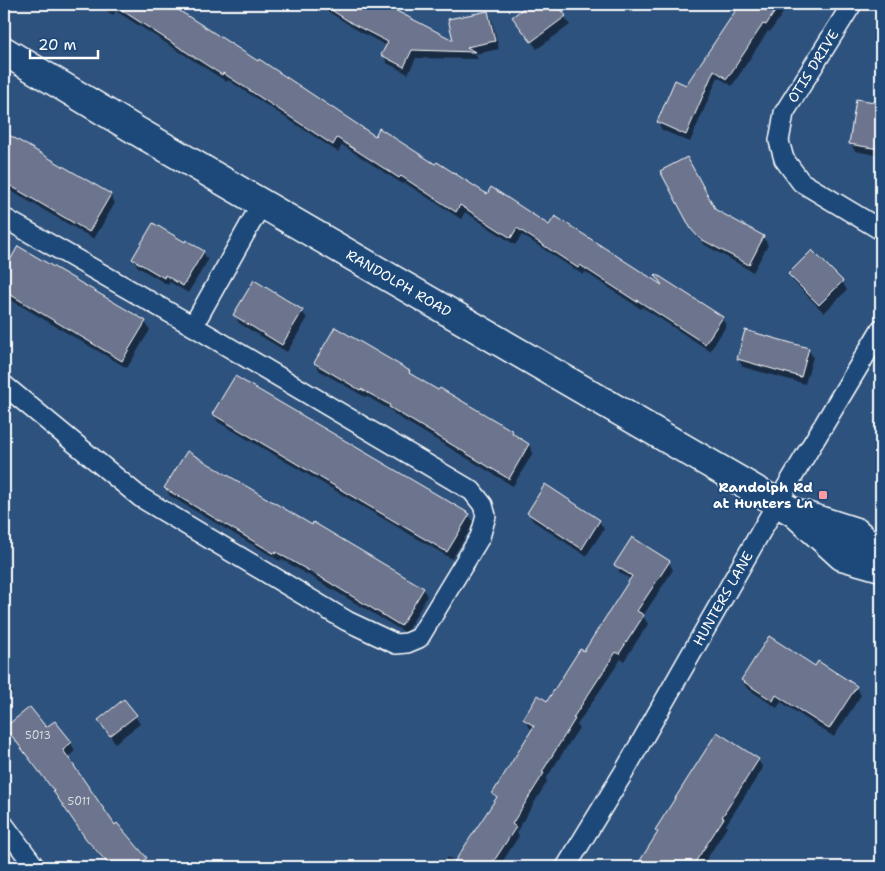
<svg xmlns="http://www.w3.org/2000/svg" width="885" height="871" viewBox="0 0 885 871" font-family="'Shantell Sans',sans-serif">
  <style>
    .shadow { fill: #0007 }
    .building { fill: #6c748d; stroke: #fff }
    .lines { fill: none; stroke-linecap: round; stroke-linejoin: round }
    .minor-casing { stroke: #fff; stroke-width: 22 }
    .primary-casing { stroke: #fff; stroke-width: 31 }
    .minor { stroke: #1f4a7a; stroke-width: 19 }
    .primary { stroke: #1f4a7a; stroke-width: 28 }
    .poi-dot { fill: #ff9aa2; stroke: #1f4a7a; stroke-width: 2 }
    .labels { text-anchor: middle; stroke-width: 4; stroke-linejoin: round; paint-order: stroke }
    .number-label { font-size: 11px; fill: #dadce2 }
    .street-label { font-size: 14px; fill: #fff; stroke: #1f4a7a }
    .poi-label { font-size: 14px; font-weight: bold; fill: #fff; stroke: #1f4a7a; text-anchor: end }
  </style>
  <rect width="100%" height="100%" fill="#2e527e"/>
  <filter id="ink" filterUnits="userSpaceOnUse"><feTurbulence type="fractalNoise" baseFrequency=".02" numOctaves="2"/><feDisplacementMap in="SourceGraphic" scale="10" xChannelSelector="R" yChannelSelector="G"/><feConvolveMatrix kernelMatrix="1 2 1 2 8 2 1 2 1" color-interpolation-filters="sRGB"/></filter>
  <g filter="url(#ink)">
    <g class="shadow">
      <polygon points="96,4 167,4 375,137 436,166 487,196 663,288 657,276 722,318 726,326 710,351 642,307 641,309 585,272 583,275 522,235 515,245 465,212 461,219 405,183 404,185 342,145 338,152 228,80 227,82 116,11 113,15"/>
      <polygon points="316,4 380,4 455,43 488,12 492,20 499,49 475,54 478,59 416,58 408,74 387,63 383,55 387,46 359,31"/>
      <polygon points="532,4 555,4 570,25 537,49 514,17"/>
      <polygon points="741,4 789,4 770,32 768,31 732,86 718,77 690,142 662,130 658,122 686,87"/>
      <polygon points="857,100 881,104 881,156 855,151 850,143"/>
      <polygon points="4,134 110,195 115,203 94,239 4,187"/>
      <polygon points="662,172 716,211 763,237 768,245 753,272 705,245 697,237"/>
      <polygon points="19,248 145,322 150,330 127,368 4,296 4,273"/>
      <polygon points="203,252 208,260 188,293 170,282 168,285 138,267 133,259"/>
      <polygon points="812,252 842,282 847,290 824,313 794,282 789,274"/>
      <polygon points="302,311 307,319 287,352 239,323 235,315"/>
      <polygon points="808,349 813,357 805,384 743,367 738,359"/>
      <polygon points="315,363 409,372 411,376 512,432 515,437 529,445 533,453 513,486 395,415 392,411 366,396 365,397 320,371"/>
      <polygon points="213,414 469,515 474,523 452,559 218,422"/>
      <polygon points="166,489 312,526 423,588 427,596 406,633 281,559 280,561 170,496"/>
      <polygon points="528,513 599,521 604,529 586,556 533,521"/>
      <polygon points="669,562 673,570 643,616 648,624 624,661 621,659 577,725 579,728 546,779 547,782 517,831 519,836 499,867 441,867 448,857 456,862 496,799 494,794 533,730 529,727 524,719 547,702 584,653 632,580 620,573 616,565"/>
      <polygon points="819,662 856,687 861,695 834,737 781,702 777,708 747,688 742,681 815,668"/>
      <polygon points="4,678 13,693 4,699"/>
      <polygon points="135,716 140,724 115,743 99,720"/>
      <polygon points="6,727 46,729 71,743 75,751 67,758 114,827 116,825 146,859 151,867 110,867 92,847 54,791"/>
      <polygon points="717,733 758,760 763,768 726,825 727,827 703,865 691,857 684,867 637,867 659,834 656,830"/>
      <polygon points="881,765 881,781 876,773"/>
    </g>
    <g class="building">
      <polygon points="112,4 169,4 258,61 259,59 375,136 379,128 435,164 437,162 487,194 491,187 549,225 555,216 662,285 655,275 656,274 723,317 705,344 637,300 637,302 580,265 578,268 517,228 511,238 460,205 456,212 401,176 399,178 337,138 333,145 223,73 222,75"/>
      <polygon points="322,4 383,4 453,40 448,19 488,11 495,41 467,47 475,52 412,50 404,67 381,55 388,42 353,24"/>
      <polygon points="529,4 557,4 566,16 531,42 512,17"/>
      <polygon points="732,4 780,4 766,25 763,24 727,79 714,70 686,135 657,122 675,80 686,85 738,7"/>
      <polygon points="856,99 881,103 881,135 879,149 849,144"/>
      <polygon points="4,132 111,194 89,232 4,182"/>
      <polygon points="687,157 716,210 764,236 749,265 699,238 691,229 660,171"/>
      <polygon points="153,223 185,242 186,240 204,251 183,286 165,275 164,278 132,259"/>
      <polygon points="18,246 146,321 122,361 4,291 4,271"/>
      <polygon points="812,250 843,281 819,305 788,274"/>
      <polygon points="254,280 303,310 282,345 233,315"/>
      <polygon points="335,327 410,371 409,373 438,390 440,388 513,431 512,433 529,444 509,479 389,407 390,405 361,389 360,390 314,363"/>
      <polygon points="745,330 809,348 801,377 737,359"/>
      <polygon points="235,376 470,514 447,552 212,414"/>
      <polygon points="187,451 312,525 313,522 424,588 401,626 327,581 276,552 275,554 164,488"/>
      <polygon points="545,484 600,520 582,549 527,513"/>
      <polygon points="632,537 670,561 637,611 644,615 619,654 616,652 573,718 575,719 542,772 544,773 512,824 516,827 490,867 451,867 497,797 492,794 534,726 523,719 538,695 547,701 580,649 584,651 632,576 614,565"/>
      <polygon points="769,636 815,666 818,661 857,686 829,729 776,695 773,701 741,680"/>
      <polygon points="124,699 137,715 110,736 98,720"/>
      <polygon points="30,707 46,727 55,721 72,742 63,750 115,825 117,823 147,858 137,867 111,867 86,839 53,791 54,791 5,727"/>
      <polygon points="717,732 759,759 722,817 724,818 692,867 636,867 658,832 655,830"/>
    </g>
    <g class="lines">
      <g class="minor-casing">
        <g id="minor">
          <polyline points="852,4 784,113 779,141 784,159 801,182 881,230"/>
          <polyline points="4,218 193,326 472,491 483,505 486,516 480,537 419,638 407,643 396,644 347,621 140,497 4,385"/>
          <polyline points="193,326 262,203"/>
          <polyline points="4,825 35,867"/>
          <path id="s1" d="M 566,867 L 624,772 L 777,503 L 881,329"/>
        </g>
      </g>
      <g class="primary-casing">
        <g id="primary">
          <path id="s2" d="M 4,51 L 137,131 L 795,513 L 842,556 L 881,567"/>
          <polyline points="803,515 856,532 881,556"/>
        </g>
      </g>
      <use href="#minor" class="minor"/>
      <use href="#primary" class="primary"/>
    </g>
  </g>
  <rect class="poi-dot" x="818" y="490" width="10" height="10" rx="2.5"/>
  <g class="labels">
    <g class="number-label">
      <text x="38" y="739">5013</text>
      <text x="79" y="805">5011</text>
    </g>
    <g class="street-label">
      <text transform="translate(813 66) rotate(-58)" y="5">OTIS DRIVE</text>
      <text dy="5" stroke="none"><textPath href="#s2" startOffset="458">RANDOLPH ROAD</textPath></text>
      <text dy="5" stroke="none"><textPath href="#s1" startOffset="311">HUNTERS LANE</textPath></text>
    </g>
    <g class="poi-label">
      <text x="813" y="492">Randolph Rd<tspan x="813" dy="16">at Hunters Ln</tspan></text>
    </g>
  </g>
  <rect width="885" height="871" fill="none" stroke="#1f4a7a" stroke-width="20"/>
  <rect x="10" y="10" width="865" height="851" fill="none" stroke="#fff" stroke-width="2" filter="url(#ink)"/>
  <path d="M30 50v8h68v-8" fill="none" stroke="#ffffff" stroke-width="2.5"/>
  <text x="38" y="50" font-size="15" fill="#ffffff" stroke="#1f4a7a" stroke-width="4" paint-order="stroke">20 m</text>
</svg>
